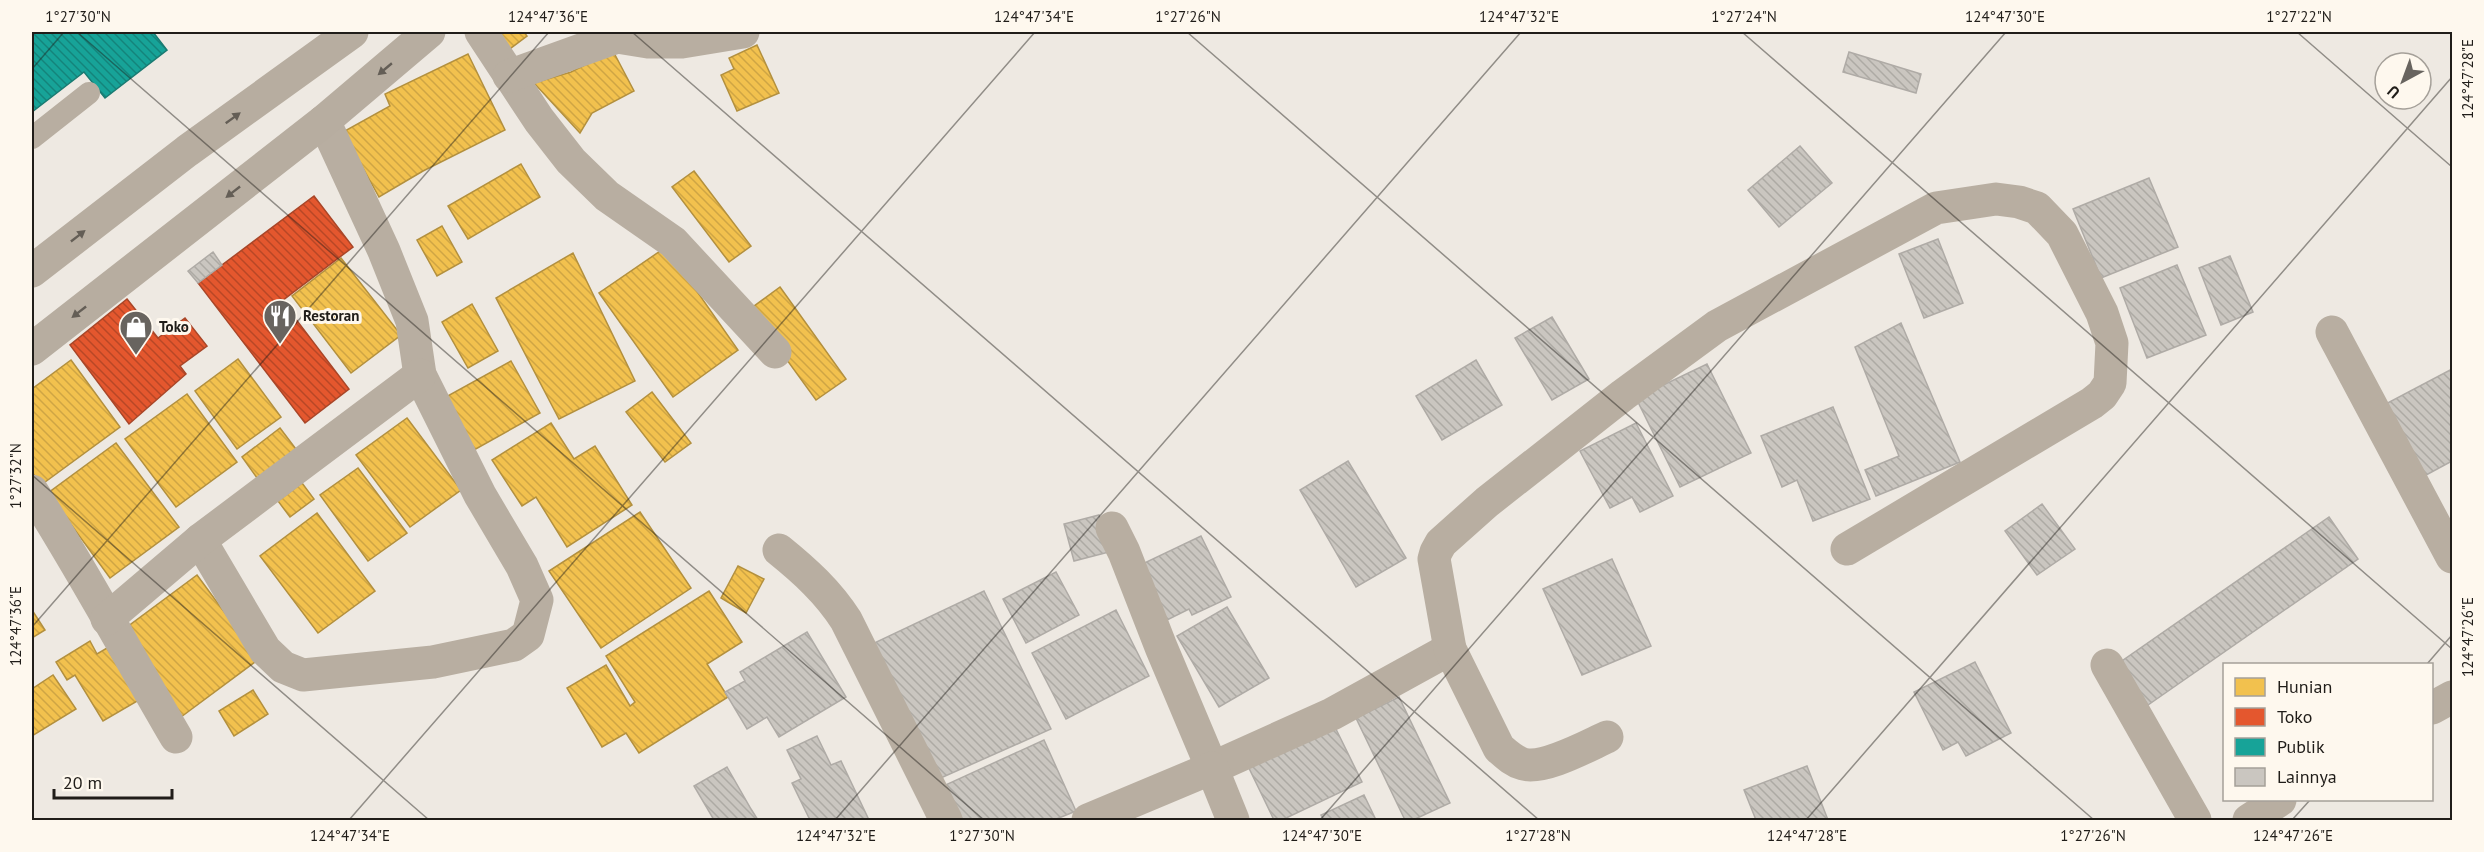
<svg xmlns="http://www.w3.org/2000/svg" width="2484" height="852" viewBox="0 0 2484 852" font-family="'PT Sans',sans-serif">
  <style>
    .homes { fill: url(#homes-back-hatch); stroke: #b3903e; stroke-width: 1.5 }
    .shops { fill: url(#shops-back-hatch); stroke: #a94628; stroke-width: 1.5 }
    .public { fill: url(#public-back-hatch); stroke: #1a7b72; stroke-width: 1.5 }
    .building { fill: url(#building-back-hatch); stroke: #afaba6; stroke-width: 1.5 }
    .lines { fill: none; stroke-linecap: round; stroke-linejoin: round }
    .lane { stroke: #b8aea1; stroke-width: 22 }
    .street { stroke: #b8aea1; stroke-width: 33 }
    .secondary { stroke: #b7ada0; stroke-width: 33 }
    .oneway { fill: #645e56 }
    .ticks { fill: none; stroke: #201d19; stroke-width: 1.5; stroke-opacity: 0.45 }
    .labels { text-anchor: middle; stroke-width: 6; stroke-linejoin: round; paint-order: stroke }
    .poi-label { font-size: 15px; font-weight: bold; fill: #201d19; stroke: #fef8ee; text-anchor: start }
    .neatline { fill: none; stroke: #201d19; stroke-width: 2 }
    .ticks-label { font-size: 15px; text-anchor: middle; fill: #201d19 }
  </style>
  <defs>
    <pattern id="homes-back-hatch" width="6" height="6" patternUnits="userSpaceOnUse" patternTransform="scale(1.5)"><rect width="6" height="6" fill="#f2c14e"/><path d="M-1 5l2 2M0 0l6 6M5-1l2 2" fill="none" stroke="#cfa544"/></pattern>
    <pattern id="shops-back-hatch" width="6" height="6" patternUnits="userSpaceOnUse" patternTransform="scale(1.5)"><rect width="6" height="6" fill="#e4572e"/><path d="M-1 5l2 2M0 0l6 6M5-1l2 2" fill="none" stroke="#b84726"/></pattern>
    <pattern id="public-back-hatch" width="6" height="6" patternUnits="userSpaceOnUse" patternTransform="scale(1.5)"><rect width="6" height="6" fill="#17a398"/><path d="M-1 5l2 2M0 0l6 6M5-1l2 2" fill="none" stroke="#14847b"/></pattern>
    <pattern id="building-back-hatch" width="6" height="6" patternUnits="userSpaceOnUse" patternTransform="scale(1.5)"><rect width="6" height="6" fill="#cac6c0"/><path d="M-1 5l2 2M0 0l6 6M5-1l2 2" fill="none" stroke="#adaaa4"/></pattern>
  </defs>
  <rect width="100%" height="100%" fill="#eee9e2"/>
  <g class="homes">
    <polygon points="486,32 524,32 527,36 503,54"/>
    <polygon points="757,45 779,93 737,111 721,75 734,69 729,58"/>
    <polygon points="613,51 634,91 592,113 580,133 534,83 571,72"/>
    <polygon points="468,54 505,130 423,171 379,197 343,132 390,106 385,94"/>
    <polygon points="521,164 540,197 468,239 448,206"/>
    <polygon points="694,171 751,246 729,262 672,187"/>
    <polygon points="442,226 462,262 437,276 417,240"/>
    <polygon points="666,247 738,350 673,397 599,293"/>
    <polygon points="573,253 635,381 559,419 496,298"/>
    <polygon points="341,258 401,335 351,373 292,296"/>
    <polygon points="780,287 846,379 816,400 750,309"/>
    <polygon points="472,304 498,351 468,368 442,322"/>
    <polygon points="238,359 281,417 237,449 195,391"/>
    <polygon points="71,360 120,427 41,485 32,472 32,389"/>
    <polygon points="511,361 540,413 474,450 444,398"/>
    <polygon points="652,392 691,443 665,462 626,412"/>
    <polygon points="187,394 237,462 176,507 125,439"/>
    <polygon points="407,418 461,490 410,527 356,455"/>
    <polygon points="551,423 574,459 595,446 632,505 567,547 536,497 522,506 492,460"/>
    <polygon points="280,428 299,453 260,482 242,457"/>
    <polygon points="116,443 179,527 110,578 48,493"/>
    <polygon points="358,468 407,533 368,561 320,495"/>
    <polygon points="302,483 314,499 290,517 278,501"/>
    <polygon points="640,512 691,588 601,648 549,571"/>
    <polygon points="317,513 375,591 318,633 260,556"/>
    <polygon points="738,566 764,579 746,613 721,598"/>
    <polygon points="197,575 259,659 181,717 119,633"/>
    <polygon points="709,591 742,642 707,664 728,697 639,753 626,733 602,747 567,688 606,665 630,706 635,702 606,656"/>
    <polygon points="32,610 45,630 32,638"/>
    <polygon points="90,641 97,654 107,648 139,700 103,721 75,675 67,680 56,662"/>
    <polygon points="53,675 76,709 32,736 32,689"/>
    <polygon points="253,690 268,714 234,736 219,711"/>
  </g>
  <g class="shops">
    <polygon points="314,196 353,247 282,301 349,389 305,423 198,283"/>
    <polygon points="127,299 158,338 185,318 207,346 180,366 186,374 129,424 70,345"/>
  </g>
  <polygon class="public" points="32,32 153,32 167,50 105,98 84,72 32,112"/>
  <g class="building">
    <polygon points="1849,52 1921,74 1916,93 1843,72"/>
    <polygon points="1800,146 1832,183 1779,227 1748,190"/>
    <polygon points="2149,178 2178,247 2101,278 2073,209"/>
    <polygon points="1938,239 1963,303 1924,318 1899,254"/>
    <polygon points="213,252 222,265 198,283 188,271"/>
    <polygon points="2230,256 2253,312 2221,325 2199,268"/>
    <polygon points="2177,265 2206,335 2147,358 2120,288"/>
    <polygon points="1552,317 1589,379 1552,400 1515,338"/>
    <polygon points="1901,323 1960,462 1876,496 1865,470 1899,456 1855,347"/>
    <polygon points="1476,360 1502,405 1442,440 1416,396"/>
    <polygon points="1707,364 1751,453 1680,487 1636,398"/>
    <polygon points="2452,369 2452,461 2417,480 2378,408"/>
    <polygon points="1833,407 1870,499 1813,521 1797,480 1782,487 1761,436"/>
    <polygon points="1636,423 1673,496 1640,512 1632,497 1610,508 1580,451"/>
    <polygon points="1348,461 1406,558 1356,587 1300,490"/>
    <polygon points="2042,504 2075,549 2037,575 2005,531"/>
    <polygon points="1099,515 1109,552 1074,561 1064,524"/>
    <polygon points="2329,517 2358,559 2148,705 2119,663"/>
    <polygon points="1201,536 1231,597 1192,615 1189,609 1165,621 1138,566"/>
    <polygon points="1612,559 1651,646 1582,675 1543,589"/>
    <polygon points="1056,572 1079,615 1026,643 1003,599"/>
    <polygon points="984,591 1051,729 934,781 870,645"/>
    <polygon points="1227,607 1269,678 1219,707 1177,636"/>
    <polygon points="1116,610 1149,676 1066,719 1032,653"/>
    <polygon points="807,632 846,697 779,737 767,717 747,729 725,692 745,681 740,672"/>
    <polygon points="1975,662 2011,733 1966,756 1958,742 1943,750 1914,692"/>
    <polygon points="1399,697 1450,803 1413,820 1405,820 1356,718"/>
    <polygon points="1333,723 1362,782 1282,820 1274,820 1247,764"/>
    <polygon points="817,736 831,765 841,761 869,820 810,820 792,783 801,779 787,750"/>
    <polygon points="1044,740 1076,811 1054,820 956,820 941,787"/>
    <polygon points="1807,766 1828,820 1756,820 1744,790"/>
    <polygon points="727,767 751,809 758,820 714,820 694,786"/>
    <polygon points="1364,795 1376,820 1324,820 1321,815"/>
  </g>
  <g class="lines">
    <polyline class="lane" points="32,138 89,93"/>
    <g class="street">
      <polyline points="481,32 539,120 571,161 607,196 673,242 775,352"/>
      <polyline points="509,76 617,37 648,42 682,42 743,32"/>
      <polyline points="2332,332 2452,557"/>
      <path d="M 32,491 C 83,571 128,655 176,737"/>
      <polyline points="1112,528 1124,552 1161,647 1212,768 1332,714 1450,649"/>
      <polyline points="200,540 265,650 283,667 303,675 433,662 514,645 528,635 537,600 522,566 480,495 420,375 412,321 384,251 324,121"/>
      <path d="M 779,550 C 805,571 828,592 846,620 L 946,820"/>
      <polyline points="107,619 200,540 420,375"/>
      <polyline points="2107,665 2195,820"/>
      <polyline points="2432,708 2452,697"/>
      <path d="M 1607,737 C 1587,746 1544,770 1523,764 C 1513,761 1507,755 1499,748 L 1450,649 L 1434,559 L 1436,552 L 1441,543 L 1487,502 L 1623,395 L 1717,326 L 1936,208 L 1996,199 L 2019,202 L 2037,208 L 2062,234 L 2102,313 L 2112,343 L 2110,383 L 2102,395 L 2092,403 L 1847,549"/>
      <polyline points="1088,820 1212,768 1233,820"/>
      <polyline points="2249,820 2280,800"/>
    </g>
    <g class="secondary">
      <polyline points="32,271 187,151 352,32"/>
      <polyline points="32,349 324,121 429,32"/>
    </g>
  </g>
  <defs><path id="oneway-solid" d="M-6-.8H1V-3.2L6.5 0L1 3.2V.8H-6Z" transform="scale(1.5)"/></defs>
  <g class="oneway">
    <use href="#oneway-solid" transform="translate(385 69) rotate(140)"/>
    <use href="#oneway-solid" transform="translate(233 118) rotate(-36)"/>
    <use href="#oneway-solid" transform="translate(233 192) rotate(142)"/>
    <use href="#oneway-solid" transform="translate(78 236) rotate(-38)"/>
    <use href="#oneway-solid" transform="translate(79 312) rotate(142)"/>
  </g>
  <path class="ticks" d="M 77,32 L 984,820M 632,32 L 1539,820M 1187,32 L 2094,820M 1742,32 L 2452,649M 2297,32 L 2452,167M 32,69 L 64,32M 32,475 L 429,820M 32,627 L 549,32M 2427,664 L 2452,635M 349,820 L 1035,32M 835,820 L 1521,32M 1320,820 L 2006,32M 1806,820 L 2452,77M 2292,820 L 2310,800"/>
  <defs>
    <g id="restaurant-pin" transform="scale(1.725)"><path d="M0 17L-7.5 6A9.5 9.5 0 1 1 7.5 6Z" fill="#68645f" stroke="#fef8ee"/><path d="M-5-6h1v4h1v-4h1v4h1v-4h1v5L-1.5 .5V6h-2V.5L-5-1ZM5-6V6H3V1.5H1.5Q1.5-4 5-6Z" fill="#fff"/></g>
    <g id="shop-pin" transform="scale(1.725)"><path d="M0 17L-7.5 6A9.5 9.5 0 1 1 7.5 6Z" fill="#68645f" stroke="#fef8ee"/><path d="M-5-2.5h2.3a2.7 3.5 0 0 1 5.4 0H5L5.5 6h-11ZM-1.5-2.5h3a1.5 2.3 0 0 0-3 0Z" fill="#fff"/></g>
  </defs>
  <g fill-rule="evenodd">
    <use href="#restaurant-pin" x="280" y="316"/>
    <use href="#shop-pin" x="136" y="327"/>
  </g>
  <g class="labels">
    <g class="poi-label">
      <text x="303" y="321">Restoran</text>
      <text x="159" y="332">Toko</text>
    </g>
  </g>
  <rect width="2484" height="852" fill="none" stroke="#fef8ee" stroke-width="66"/>
  <rect x="2223" y="663" width="210" height="138" fill="#fef8ee" stroke="#a5a099" stroke-width="1.5"/>
  <rect x="2235" y="678" width="30" height="18" fill="#f2c14e" stroke="#a5a099" stroke-width="1.5"/>
  <text x="2277" y="693" font-size="18" fill="#201d19">Hunian</text>
  <rect x="2235" y="708" width="30" height="18" fill="#e4572e" stroke="#a5a099" stroke-width="1.5"/>
  <text x="2277" y="723" font-size="18" fill="#201d19">Toko</text>
  <rect x="2235" y="738" width="30" height="18" fill="#17a398" stroke="#a5a099" stroke-width="1.5"/>
  <text x="2277" y="753" font-size="18" fill="#201d19">Publik</text>
  <rect x="2235" y="768" width="30" height="18" fill="#cac6c0" stroke="#a5a099" stroke-width="1.5"/>
  <text x="2277" y="783" font-size="18" fill="#201d19">Lainnya</text>
  <g transform="translate(2403 81) rotate(221)"><circle r="28" fill="#fef8ee" stroke="#a5a099" stroke-width="1.5"/>
  <path d="M0-4.5L10 22L0 15L-10 22Z" fill="#68645f"/>
  <text y="-9" font-size="16" font-weight="bold" text-anchor="middle" fill="#201d19">U</text>
  </g>
  <path d="M54 789v9h118v-9" fill="none" stroke="#201d19" stroke-width="3"/>
  <text x="63" y="789" font-size="18" fill="#201d19" stroke="#fef8ee" stroke-width="4.5" paint-order="stroke">20 m</text>
  <rect x="33" y="33" width="2418" height="786" class="neatline"/>
  <g class="ticks-label">
    <text x="78" y="22">1°27'30"N</text>
    <text x="548" y="22">124°47'36"E</text>
    <text x="1034" y="22">124°47'34"E</text>
    <text x="1188" y="22">1°27'26"N</text>
    <text x="1519" y="22">124°47'32"E</text>
    <text x="1744" y="22">1°27'24"N</text>
    <text x="2005" y="22">124°47'30"E</text>
    <text x="2299" y="22">1°27'22"N</text>
    <text transform="translate(2468 79) rotate(-90)" y="5">124°47'28"E</text>
    <text transform="translate(16 476) rotate(-90)" y="5">1°27'32"N</text>
    <text transform="translate(16 626) rotate(-90)" y="5">124°47'36"E</text>
    <text transform="translate(2468 637) rotate(-90)" y="5">124°47'26"E</text>
    <text x="350" y="841">124°47'34"E</text>
    <text x="836" y="841">124°47'32"E</text>
    <text x="982" y="841">1°27'30"N</text>
    <text x="1322" y="841">124°47'30"E</text>
    <text x="1538" y="841">1°27'28"N</text>
    <text x="1807" y="841">124°47'28"E</text>
    <text x="2093" y="841">1°27'26"N</text>
    <text x="2293" y="841">124°47'26"E</text>
  </g>
</svg>
